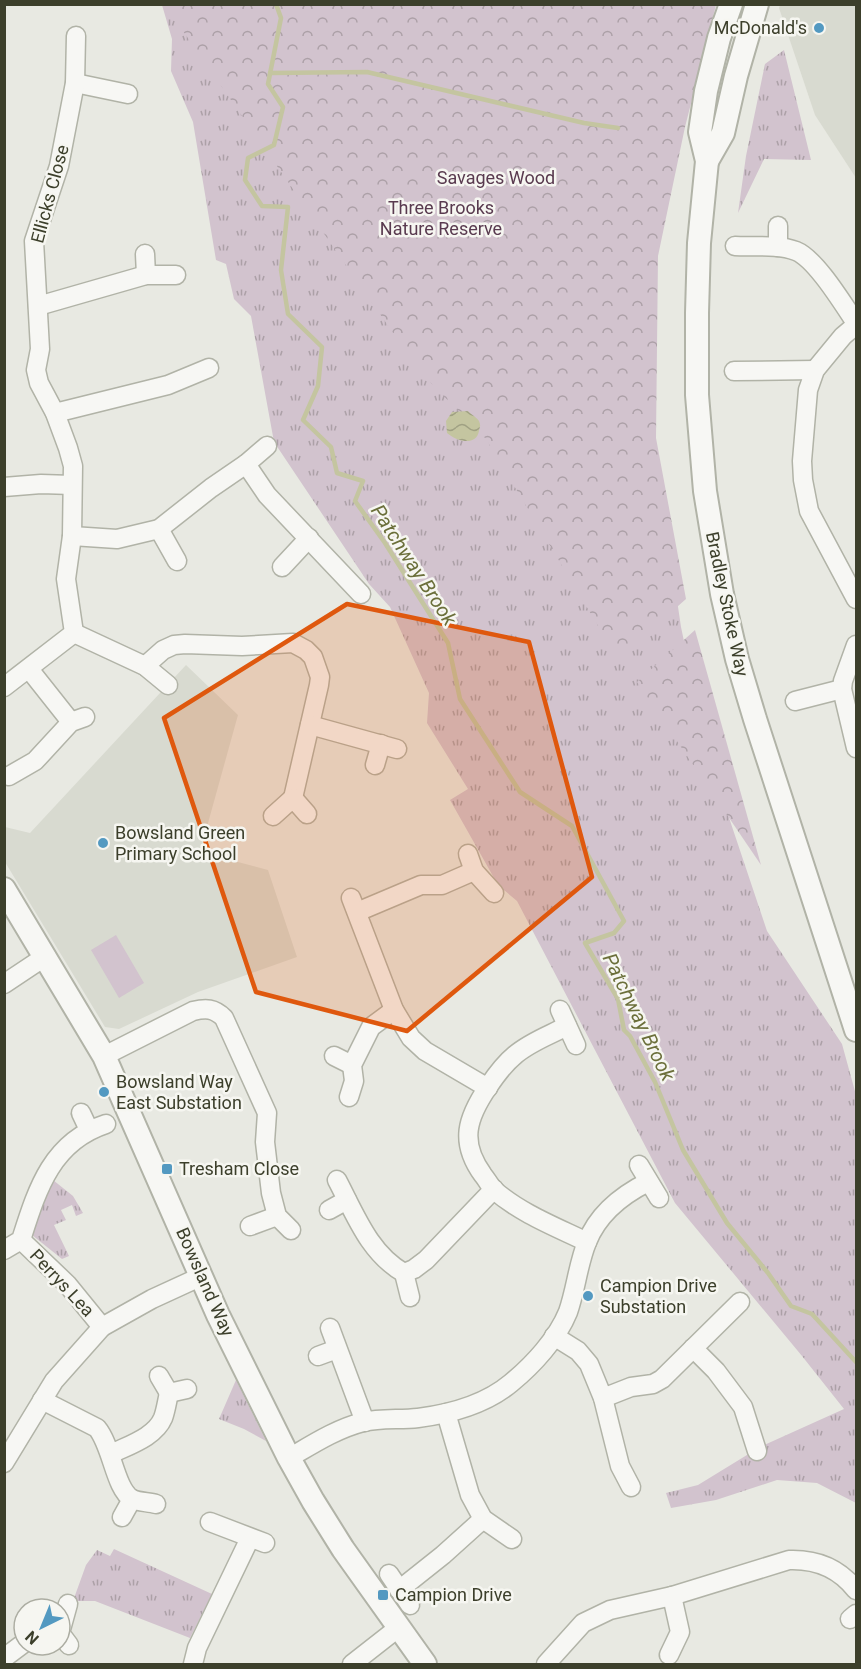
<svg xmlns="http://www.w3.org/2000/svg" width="861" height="1669" viewBox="0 0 861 1669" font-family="Roboto,sans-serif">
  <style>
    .built { fill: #d8dad0 }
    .grass { fill: url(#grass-tufts) }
    .forest { fill: url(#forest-crowns) }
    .pitch { fill: #d2c3ce }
    .water { fill: url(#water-waves) }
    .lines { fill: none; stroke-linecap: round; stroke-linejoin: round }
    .stream { stroke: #c4c5a0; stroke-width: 4.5 }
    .minor-casing { stroke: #b1b3a7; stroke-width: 21 }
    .tertiary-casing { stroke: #b1b3a7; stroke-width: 26 }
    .minor { stroke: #f7f7f4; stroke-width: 18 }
    .tertiary { stroke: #f7f7f4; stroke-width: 22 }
    .marked { fill: #df580e; fill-opacity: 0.2; stroke: #df580e; stroke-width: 4.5; stroke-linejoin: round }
    .poi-dot { fill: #5399c1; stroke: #f6f6f1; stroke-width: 2 }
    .labels { text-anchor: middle; stroke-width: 5; stroke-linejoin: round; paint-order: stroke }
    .poi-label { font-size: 18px; fill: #3c3f2b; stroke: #f6f6f1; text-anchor: start }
    .park-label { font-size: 18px; fill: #593a4f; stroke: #f6f6f1 }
    .street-label { font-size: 18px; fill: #3c3f2b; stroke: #f6f6f1 }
    .water-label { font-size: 20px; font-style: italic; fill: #6b6f3a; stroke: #f6f6f1 }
  </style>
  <defs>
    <pattern id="grass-tufts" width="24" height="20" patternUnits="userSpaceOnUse" patternTransform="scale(1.5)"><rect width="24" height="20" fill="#d2c3ce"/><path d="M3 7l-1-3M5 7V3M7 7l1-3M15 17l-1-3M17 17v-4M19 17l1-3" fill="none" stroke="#aca0a7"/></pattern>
    <pattern id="forest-crowns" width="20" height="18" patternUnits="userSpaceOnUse" patternTransform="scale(1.5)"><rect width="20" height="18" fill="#d2c3ce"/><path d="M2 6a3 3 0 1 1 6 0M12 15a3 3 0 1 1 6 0" fill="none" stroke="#aca0a7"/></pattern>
    <pattern id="water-waves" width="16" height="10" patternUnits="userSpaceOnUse" patternTransform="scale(1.5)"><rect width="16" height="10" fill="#c4c5a0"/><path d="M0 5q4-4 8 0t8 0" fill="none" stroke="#a0a183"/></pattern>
  </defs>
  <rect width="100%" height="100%" fill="#e8e9e2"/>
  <g class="built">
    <polygon points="780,5 856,5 856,178 815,115 779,8"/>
    <polygon points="186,665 238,715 200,852 268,870 297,957 198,992 119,1029 105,1027 5,862 5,827 30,833"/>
  </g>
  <g class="grass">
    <polygon points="162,5 713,5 651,256 649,411 681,627 708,755 767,931 842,1044 856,1095 856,1503 817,1483 777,1480 716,1500 671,1508 666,1493 698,1485 760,1447 844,1409 802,1356 675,1203 517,901 498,885 450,800 468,789 427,723 429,693 390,607 369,584 274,442 251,316 234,299 226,264 216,260 193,122 171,71 172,39"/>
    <polygon points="784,50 811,160 764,159 738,213 746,156 765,64"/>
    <polygon points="53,1180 73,1196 83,1213 76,1216 72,1205 61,1210 66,1220 54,1225 69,1256 62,1259 32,1235 32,1226"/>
    <polygon points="236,1380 266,1441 244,1429 219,1419"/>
    <polygon points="114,1549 212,1594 190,1638 95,1601 73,1601 86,1565 97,1550 110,1556"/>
  </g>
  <g class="forest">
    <polygon points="178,5 716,5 685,127 658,256 656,438 686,599 618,659 486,439 421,373 183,31"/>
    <polygon points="695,630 761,865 637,682"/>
  </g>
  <polygon class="pitch" points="116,935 144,983 119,998 91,950"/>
  <path class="water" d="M 468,411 C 471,414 477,418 479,421 C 481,426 480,426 479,431 C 476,447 456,441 447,433 L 446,421 L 452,412 Z"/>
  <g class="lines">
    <g class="stream">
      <polyline points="276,4 281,18 268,84 283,107 274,145 248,158 245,180 262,206 288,207 281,270 288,314 322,347 318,386 303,420 331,447 337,473 363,481 355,501 385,543 448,643 460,699 520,792 572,826 624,921 614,933 585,943 618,999 624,1030 630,1036 655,1082 683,1150 727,1223 768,1273 791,1306 812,1314 856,1362"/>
      <polyline points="270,73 367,72 584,123 618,128"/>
    </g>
    <g class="minor-casing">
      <g id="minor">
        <polyline points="75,83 128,94"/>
        <path d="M 735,246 C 754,247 778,244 796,251 C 816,259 843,304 856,323"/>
        <polyline points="778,247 778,226"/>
        <polyline points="145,254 146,275"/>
        <polyline points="38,306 146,275 176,275"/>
        <polyline points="856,325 843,336 815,370 808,390 802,461 803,480 809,511 856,599"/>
        <polyline points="734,371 815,370"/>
        <polyline points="55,413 168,385 209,368"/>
        <polyline points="246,464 267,495 361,594"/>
        <polyline points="4,487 41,484 72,485"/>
        <polyline points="159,529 177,561"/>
        <polyline points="72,536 117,539 159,529 211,488 246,464 267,446"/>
        <polyline points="282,567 309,538"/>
        <polyline points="74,633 145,666 168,685"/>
        <polyline points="856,645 843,681 842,689 856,748"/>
        <polyline points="145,666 163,650 174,645 185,644 242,646 293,643 306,650 313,657 320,677 319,685 293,798"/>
        <polyline points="29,669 71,722"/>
        <polyline points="4,687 74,633 66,579 72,536 73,466 68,448 55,413 39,383 36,370 40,349 34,241 59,166 75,83 76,36"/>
        <polyline points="795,701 842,689"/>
        <polyline points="310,725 397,749"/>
        <polyline points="375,765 381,744"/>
        <polyline points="9,776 35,761 71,722 85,717"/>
        <polyline points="273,816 293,798 307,814"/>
        <polyline points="468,854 474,871 494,893"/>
        <polyline points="351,898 394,1010 411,1038 425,1051 488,1088"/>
        <polyline points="357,912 421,885 442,885 474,871"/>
        <polyline points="4,984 46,956"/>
        <polyline points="560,1010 576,1045"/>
        <path d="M 567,1026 C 550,1035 530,1042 515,1055 C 504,1064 496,1075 488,1087 C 467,1118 459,1142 483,1175 C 487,1180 490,1186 494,1190 C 520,1213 556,1227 587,1242"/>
        <path d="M 104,1056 L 193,1011 C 206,1008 214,1008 224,1018 L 267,1113 L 265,1142 L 271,1193 L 277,1216 L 291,1230"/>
        <polyline points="334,1056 352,1065"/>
        <polyline points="349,1097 354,1081 352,1065 371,1027 394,1010"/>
        <polyline points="81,1113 89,1130"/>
        <polyline points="639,1165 659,1198"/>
        <path d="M 337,1180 C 355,1214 369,1253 404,1273 L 414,1269 L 426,1260 L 494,1189"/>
        <polyline points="329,1210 347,1200"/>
        <polyline points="250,1226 277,1216"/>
        <polyline points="21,1240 67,1284 102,1327"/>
        <path d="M 4,1250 L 21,1240 C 37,1190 51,1142 106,1124"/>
        <polyline points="404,1273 410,1297"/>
        <polyline points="330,1328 365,1422"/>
        <polyline points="554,1336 578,1351 589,1364 603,1398 620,1466 631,1487"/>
        <polyline points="693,1348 716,1371 743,1407 757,1451"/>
        <polyline points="318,1356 337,1349"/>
        <polyline points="159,1376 169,1393 187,1389"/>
        <polyline points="603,1398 631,1387 653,1384 662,1379 740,1302"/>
        <path d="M 42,1400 L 97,1428 C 112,1446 115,1489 132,1499 C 138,1502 149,1502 156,1504"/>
        <polyline points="446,1413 470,1495 483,1519 512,1539"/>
        <path d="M 111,1454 C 129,1445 155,1437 163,1418 C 166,1410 167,1401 169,1393"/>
        <path d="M 289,1458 C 313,1444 336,1429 363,1422 C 380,1418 400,1420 418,1418 C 449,1414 486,1404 511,1383 C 533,1365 557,1339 568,1312 C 576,1289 578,1264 587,1242 C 598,1214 622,1195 648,1182"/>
        <polyline points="4,1463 54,1381 102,1327 152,1299 202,1276"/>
        <polyline points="122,1517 132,1499"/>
        <polyline points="210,1522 265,1543"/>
        <polyline points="389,1574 410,1605"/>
        <polyline points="399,1590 443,1555 483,1519"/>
        <polyline points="68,1604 60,1633 69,1645"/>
        <polyline points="850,1619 856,1614"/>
        <polyline points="669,1655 680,1632 672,1596"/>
        <polyline points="4,1658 24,1643"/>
        <polyline points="193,1664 197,1648 250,1538"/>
        <polyline points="352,1664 398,1628"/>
        <path d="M 546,1664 L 583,1623 L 610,1610 L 672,1596 L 789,1560 C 817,1559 839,1568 856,1590"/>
      </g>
    </g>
    <g class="tertiary-casing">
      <g id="tertiary">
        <polyline points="731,4 719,38 706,91 700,132 707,161 699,243 697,313 697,395 705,491 722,594 737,659 755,719 856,1030"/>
        <polyline points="707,161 723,133 736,76 757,4"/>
        <polyline points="4,889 104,1056 218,1315 289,1458 313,1501 343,1549 425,1664"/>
      </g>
    </g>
    <use href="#minor" class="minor"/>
    <use href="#tertiary" class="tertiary"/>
  </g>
  <path class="marked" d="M 347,604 L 529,642 L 592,877 L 407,1031 L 256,992 L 164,718 Z"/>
  <g class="poi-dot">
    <circle cx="819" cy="28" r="6"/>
    <circle cx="103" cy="843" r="6"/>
    <circle cx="104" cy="1092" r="6"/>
    <rect x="161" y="1163" width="12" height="12" rx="3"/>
    <circle cx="588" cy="1296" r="6"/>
    <rect x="377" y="1589" width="12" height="12" rx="3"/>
  </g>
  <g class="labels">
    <g class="poi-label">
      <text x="807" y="34" text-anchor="end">McDonald's</text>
      <text x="115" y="839">Bowsland Green<tspan x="115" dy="21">Primary School</tspan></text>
      <text x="116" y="1088">Bowsland Way<tspan x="116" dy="21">East Substation</tspan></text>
      <text x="179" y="1175">Tresham Close</text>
      <text x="600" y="1292">Campion Drive<tspan x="600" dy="21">Substation</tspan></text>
      <text x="395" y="1601">Campion Drive</text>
    </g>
    <g class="park-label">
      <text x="496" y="184">Savages Wood</text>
      <text x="441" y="214">Three Brooks<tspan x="441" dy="21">Nature Reserve</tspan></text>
    </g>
    <g class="street-label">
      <text transform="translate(50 194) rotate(-75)" y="6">Ellicks Close</text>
      <text transform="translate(727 604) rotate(78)" y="6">Bradley Stoke Way</text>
      <text transform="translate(205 1282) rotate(66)" y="6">Bowsland Way</text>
      <text transform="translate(62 1283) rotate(47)" y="6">Perrys Lea</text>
    </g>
    <g class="water-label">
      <text transform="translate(414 565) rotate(57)" y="7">Patchway Brook</text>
      <text transform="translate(639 1017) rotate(64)" y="7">Patchway Brook</text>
    </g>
  </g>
  <rect width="861" height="1669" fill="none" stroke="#3c3f2b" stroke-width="12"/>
  <g transform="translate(42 1627) rotate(223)"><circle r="28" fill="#f6f6f1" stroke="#acada2" stroke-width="1.5"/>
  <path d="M0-4.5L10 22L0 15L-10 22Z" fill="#5399c1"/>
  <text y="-9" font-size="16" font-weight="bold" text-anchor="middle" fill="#3c3f2b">N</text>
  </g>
</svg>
